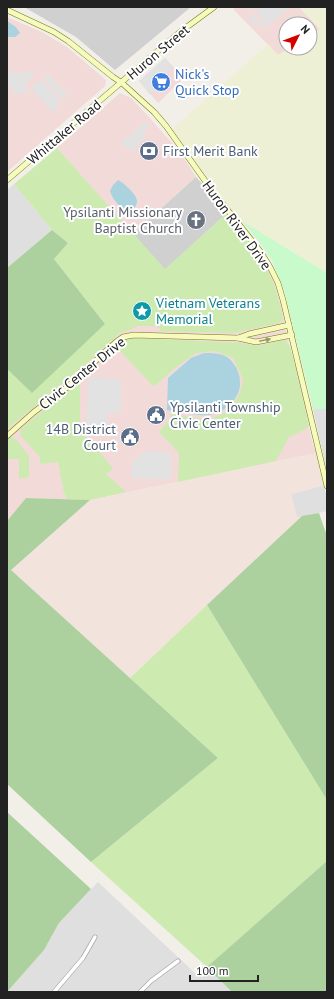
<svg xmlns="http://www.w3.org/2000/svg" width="334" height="999" viewBox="0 0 334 999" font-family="'PT Sans',sans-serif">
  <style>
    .residential { fill: #e0dfdf }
    .commercial { fill: #f2dad9 }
    .religious { fill: #d0d0d0 }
    .military { fill: #f3e3dd }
    .farmland { fill: #eef0d5 }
    .grass { fill: #cdebb0 }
    .forest { fill: #add19e }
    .park { fill: #c8facc }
    .parking { fill: #e2e2e2 }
    .water { fill: #aad3df }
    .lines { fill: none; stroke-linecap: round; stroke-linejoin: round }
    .street-casing { stroke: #a9a9a9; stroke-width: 5 }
    .secondary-casing { stroke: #707d05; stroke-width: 6 }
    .street { stroke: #fff; stroke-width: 3.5 }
    .secondary { stroke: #f7fabf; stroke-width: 5 }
    .oneway { fill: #979978 }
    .labels { text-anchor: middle; stroke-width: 4; stroke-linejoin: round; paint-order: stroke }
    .street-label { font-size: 14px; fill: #222; stroke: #fff }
    .shop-label { font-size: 14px; fill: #366cbe; stroke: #fff; text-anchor: start }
    .service-label { font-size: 14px; fill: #4e5e75; stroke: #fff; text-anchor: start }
    .worship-label { font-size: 14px; fill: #5b616d; stroke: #fff; text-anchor: end }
    .culture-label { font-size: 14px; fill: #0d838f; stroke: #fff; text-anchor: start }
  </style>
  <rect width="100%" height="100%" fill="#f2efe9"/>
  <g class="residential">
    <polygon points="14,184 52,230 7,268 7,190"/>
    <polygon points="313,409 327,409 327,472 320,441"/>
    <polygon points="324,485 327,499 327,511 297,518 291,494"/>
    <polygon points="327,861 327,992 7,992 44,950 59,923 98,882 197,975"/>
  </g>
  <g class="commercial">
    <polygon points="237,7 299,7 320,29 310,35 310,24 286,24 286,48 290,48 278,55 233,9"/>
    <polygon points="7,17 42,32 67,47 106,80 105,86 7,172"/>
    <polygon points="165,58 184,78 158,103 139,81"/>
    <polygon points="120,93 131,98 147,115 180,152 196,177 133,234 57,148"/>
    <polygon points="228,212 256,249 269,271 278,291 289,344 296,367 305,403 308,423 313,445 317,453 90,500 26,498 7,521 7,416"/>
  </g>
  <g class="religious">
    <polygon points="24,7 191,7 115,70 76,37"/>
    <polygon points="196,177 228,212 165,270 133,234"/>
  </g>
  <polygon class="military" points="317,453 324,485 291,494 297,517 302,516 130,678 11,570 90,500"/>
  <polygon class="farmland" points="299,7 327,7 327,273 242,221 207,179 198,165 172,129 268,44 278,55 290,48 310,48 310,35 320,29"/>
  <g class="grass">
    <polygon points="57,148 165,269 228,212 259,252 275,287 283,319 279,323 234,333 161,331 157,326 137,326 130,330 121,332 84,366 7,429 7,369 31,392 105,324 54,259 68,243 52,230 14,184"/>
    <polygon points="130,338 240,343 258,346 284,340 290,346 309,426 304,430 289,437 276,461 178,482 179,453 159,432 170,419 170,414 209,420 230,410 240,393 243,379 233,358 215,351 196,353 175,368 155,386 152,385 118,349 118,344"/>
    <polygon points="77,382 80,382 80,430 113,468 106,474 126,492 90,500 68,499 64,493 58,462 40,464 40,457 20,435 21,429"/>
    <polygon points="10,437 16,439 29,456 29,477 19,479 19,459 7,459 7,440"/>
    <polygon points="207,605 327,800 327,861 207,967 91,862 218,758 130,678"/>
  </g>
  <g class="forest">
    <polygon points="52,230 68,243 54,259 105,324 32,393 7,369 7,268"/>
    <polygon points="26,498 90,500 11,570 218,758 91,862 7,784 7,521"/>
    <polygon points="319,513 327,536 327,800 207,605 302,516"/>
    <polygon points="7,812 91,889 59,923 44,950 7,992"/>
    <polygon points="327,861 327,992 232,992 207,967"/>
  </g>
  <polygon class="park" points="242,221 327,273 327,409 313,409 285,293 272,261 263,247"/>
  <g class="parking">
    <polygon points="247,7 277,7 279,10 283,7 288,7 289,9 264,28 260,23 255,26 248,18 253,14 260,22 263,20 258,13 258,10 256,7 250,11"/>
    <polygon points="165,58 173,67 161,77 159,75 155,79 156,81 154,83 157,87 150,95 139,81"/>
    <polygon points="32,72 33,76 26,82 27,92 13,94 12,86 7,86 7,73"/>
    <polygon points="48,74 67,95 62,99 44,78"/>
    <polygon points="41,79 60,101 57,105 58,108 53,112 31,88 36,83 37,84"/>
    <polygon points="145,122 149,127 142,133 146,138 131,152 127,147 126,148 121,143"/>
    <polygon points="89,377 121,380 121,413 108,413 107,427 98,426 97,432 90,431 90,427 86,427"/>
    <polygon points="145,451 158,451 158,452 171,453 170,479 131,478 132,463"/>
  </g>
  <g class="water">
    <polygon points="7,21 16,27 20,33 15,37 7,37"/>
    <path d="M 118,180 C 123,182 137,195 137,201 C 137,207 132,211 127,212 C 120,208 112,199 110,191 L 113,185 Z"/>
    <path d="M 204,353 C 211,353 219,353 225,356 C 230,358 233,363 236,367 C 238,372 240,376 240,382 C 241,398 225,413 209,415 C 195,416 180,412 167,410 L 168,378 L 191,358 Z"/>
  </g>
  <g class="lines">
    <g class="street-casing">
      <g id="street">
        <polyline points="54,992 83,958 95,937"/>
        <polyline points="140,992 151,981 178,961"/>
      </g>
    </g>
    <g class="secondary-casing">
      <g id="secondary">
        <polyline points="7,10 54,32 68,41 113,77 122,83 154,112 166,126 211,189 260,251 270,267 278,283 283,300 327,486"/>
        <polyline points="7,180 180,32 214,7"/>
        <polyline points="238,338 249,334 289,325"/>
        <polyline points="7,436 34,412 66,388 116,342 123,337 134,335 238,338 256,342 292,335"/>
      </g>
    </g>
    <use href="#street" class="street"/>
    <use href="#secondary" class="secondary"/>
  </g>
  <defs><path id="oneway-solid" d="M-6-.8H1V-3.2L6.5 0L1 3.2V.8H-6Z"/></defs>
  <use class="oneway" href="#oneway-solid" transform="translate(265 340) rotate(-12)"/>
  <defs>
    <g id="supermarket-disc" transform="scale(1)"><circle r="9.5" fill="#3f7fe0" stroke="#fff"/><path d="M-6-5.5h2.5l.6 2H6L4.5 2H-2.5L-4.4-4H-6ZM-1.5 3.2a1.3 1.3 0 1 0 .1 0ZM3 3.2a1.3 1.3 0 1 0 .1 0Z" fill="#fff"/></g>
    <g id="bank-disc" transform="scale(1)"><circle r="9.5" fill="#5c6f8a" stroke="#fff"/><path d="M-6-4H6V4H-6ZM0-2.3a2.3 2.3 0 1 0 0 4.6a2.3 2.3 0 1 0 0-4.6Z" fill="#fff"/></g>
    <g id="church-disc" transform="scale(1)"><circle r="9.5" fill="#6b7280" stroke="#fff"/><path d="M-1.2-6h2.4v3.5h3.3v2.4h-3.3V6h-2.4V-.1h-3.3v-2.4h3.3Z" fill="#fff"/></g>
    <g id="sight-disc" transform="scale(1)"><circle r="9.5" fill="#0f9aa8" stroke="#fff"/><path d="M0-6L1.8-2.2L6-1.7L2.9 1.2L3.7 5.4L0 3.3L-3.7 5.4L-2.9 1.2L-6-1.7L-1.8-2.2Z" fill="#fff"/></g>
    <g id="civic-disc" transform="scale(1)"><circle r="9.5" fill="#5c6f8a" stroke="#fff"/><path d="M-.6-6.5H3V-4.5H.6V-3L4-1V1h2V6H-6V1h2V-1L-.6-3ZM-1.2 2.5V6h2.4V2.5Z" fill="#fff"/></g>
  </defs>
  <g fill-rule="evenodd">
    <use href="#supermarket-disc" x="161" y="82"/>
    <use href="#bank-disc" x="149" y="151"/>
    <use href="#church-disc" x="196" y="220"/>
    <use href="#sight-disc" x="142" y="311"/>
    <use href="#civic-disc" x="156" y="415"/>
    <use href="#civic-disc" x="130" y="437"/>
  </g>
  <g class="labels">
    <g class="street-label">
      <text transform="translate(158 52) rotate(-40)" y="5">Huron Street</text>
      <text transform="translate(64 132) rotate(-40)" y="5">Whittaker Road</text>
      <text transform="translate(237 225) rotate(54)" y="5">Huron River Drive</text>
      <text transform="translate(82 373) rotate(-39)" y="5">Civic Center Drive</text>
    </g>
    <g class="shop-label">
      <text x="175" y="79">Nick's<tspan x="175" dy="16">Quick Stop</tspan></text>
    </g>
    <g class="service-label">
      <text x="163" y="156">First Merit Bank</text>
      <text x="170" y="412">Ypsilanti Township<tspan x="170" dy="16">Civic Center</tspan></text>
      <text x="116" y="434" text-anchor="end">14B District<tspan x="116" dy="16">Court</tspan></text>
    </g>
    <g class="worship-label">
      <text x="182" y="217">Ypsilanti Missionary<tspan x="182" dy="16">Baptist Church</tspan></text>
    </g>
    <g class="culture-label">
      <text x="156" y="308">Vietnam Veterans<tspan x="156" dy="16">Memorial</tspan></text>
    </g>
  </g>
  <rect width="334" height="999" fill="none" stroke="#222222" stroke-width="16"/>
  <g transform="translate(298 36) rotate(48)"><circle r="19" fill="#ffffff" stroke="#a7a7a7"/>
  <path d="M0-3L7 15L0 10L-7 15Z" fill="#d40000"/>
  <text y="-6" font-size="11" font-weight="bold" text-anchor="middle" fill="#222222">N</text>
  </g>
  <path d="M190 975v6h68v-6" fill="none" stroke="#222222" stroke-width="2"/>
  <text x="196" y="975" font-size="12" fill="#222222" stroke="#ffffff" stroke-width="3" paint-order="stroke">100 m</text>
</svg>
